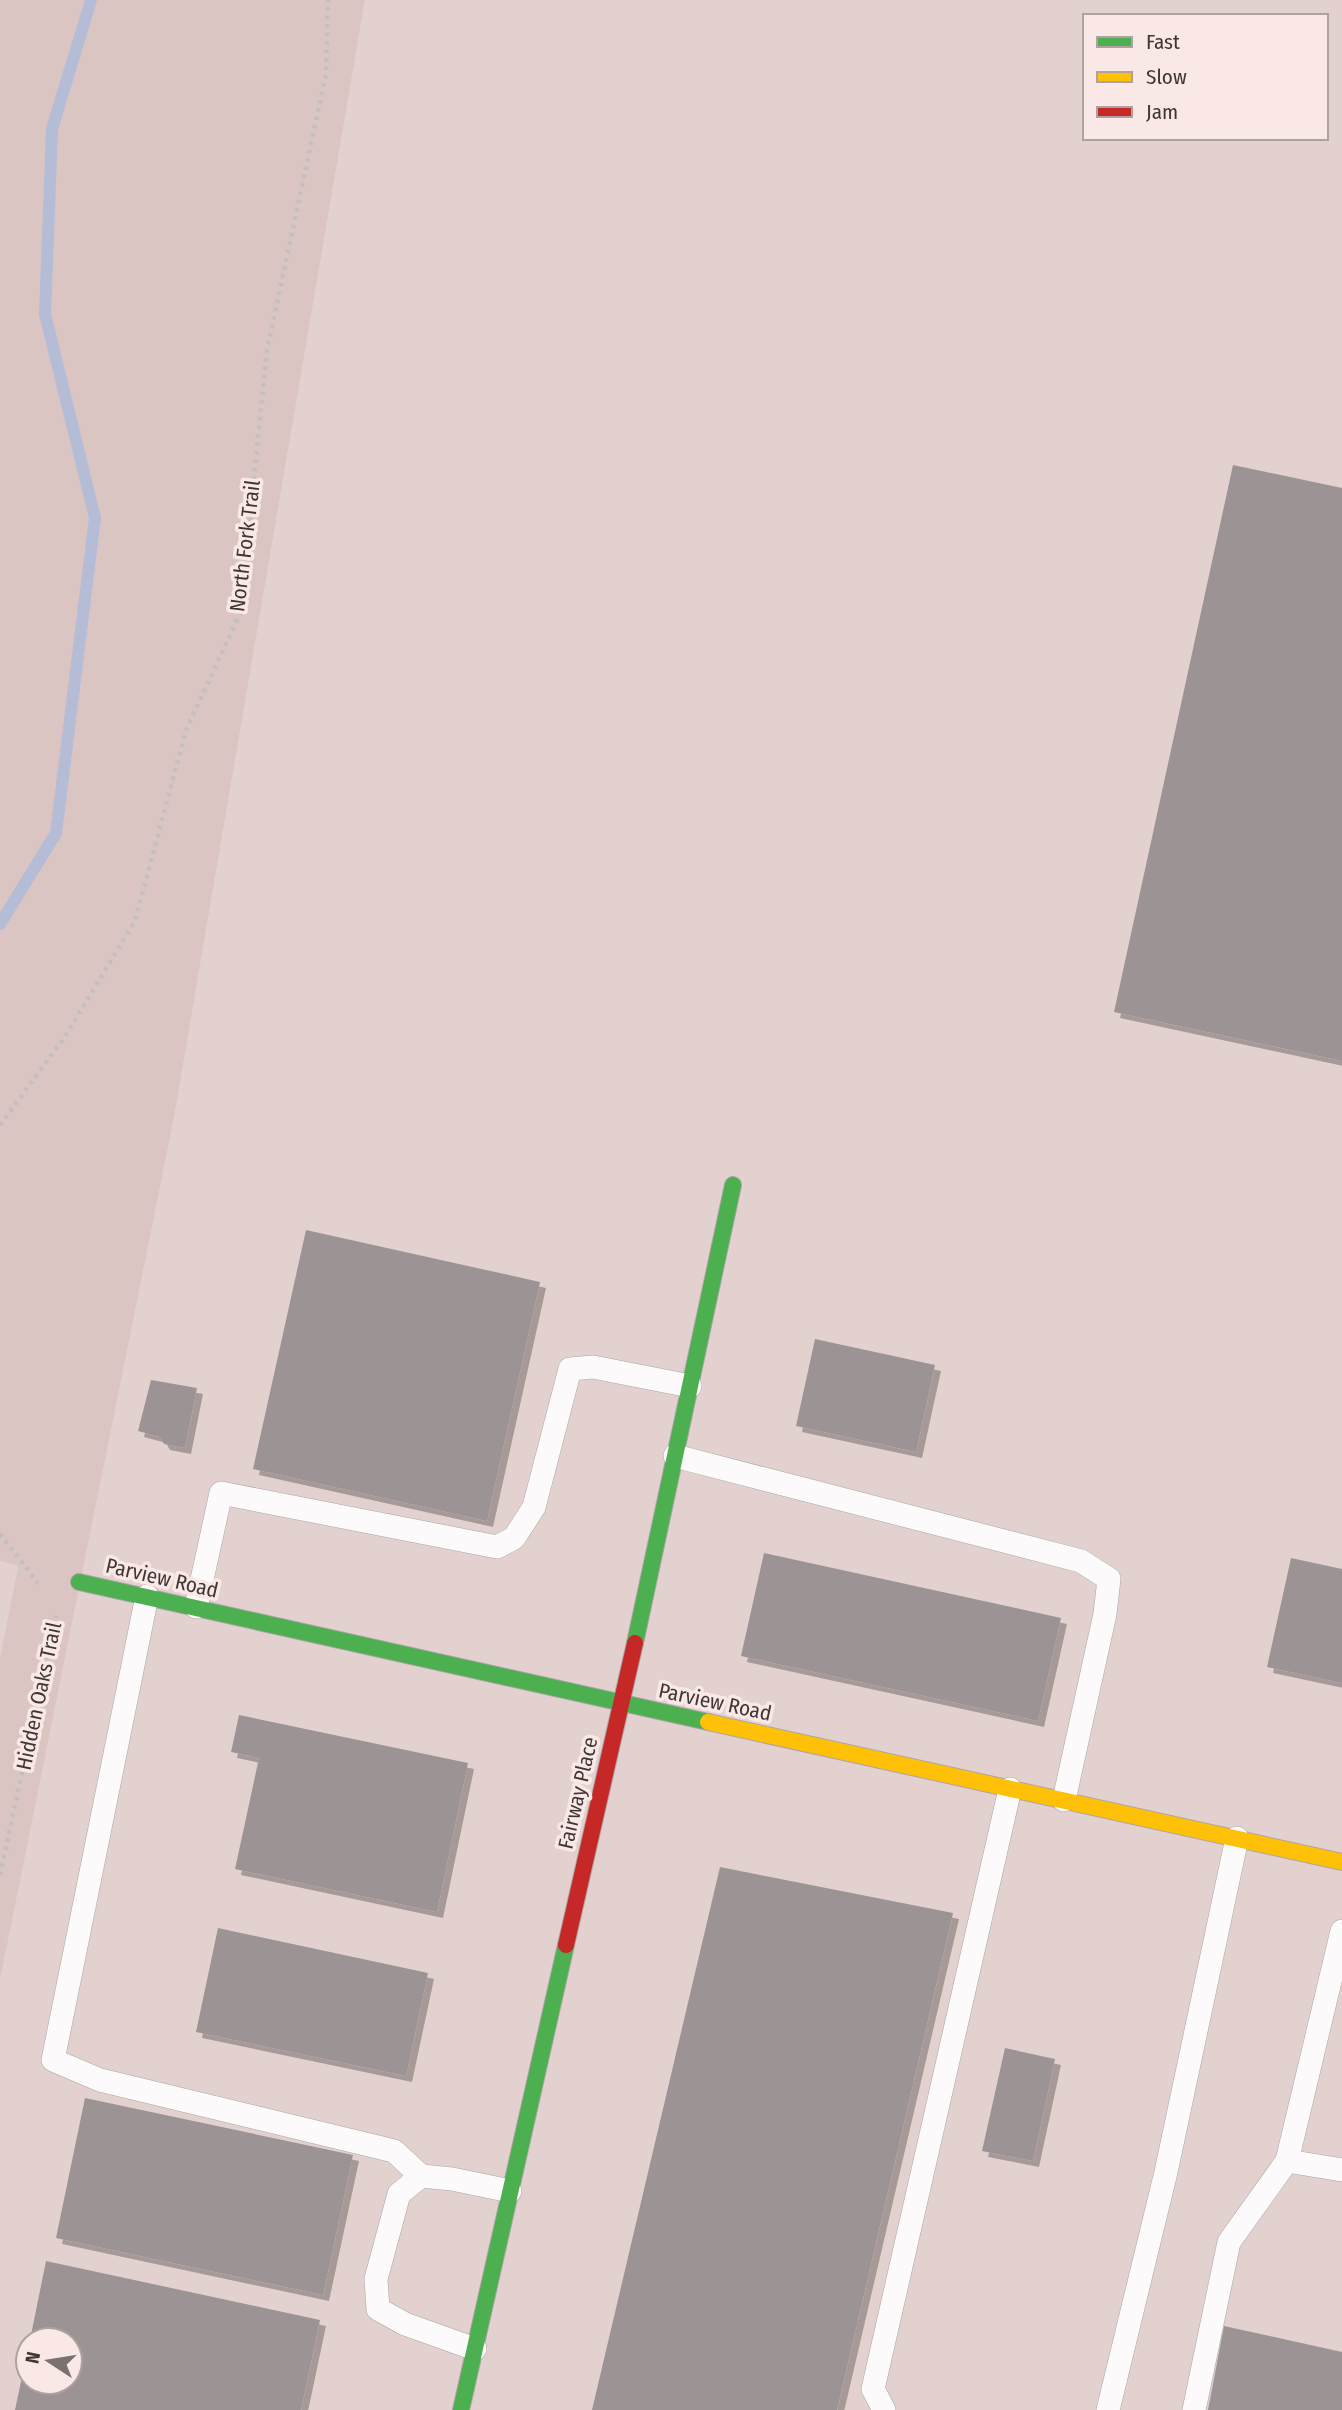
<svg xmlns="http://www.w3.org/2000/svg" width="1342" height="2410" viewBox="0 0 1342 2410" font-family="'Fira Sans Condensed',sans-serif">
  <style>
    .built { fill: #e3d1cf; fill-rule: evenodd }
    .green { fill: #dbc5c3 }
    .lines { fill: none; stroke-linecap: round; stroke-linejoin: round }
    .stream { stroke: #b4bcd6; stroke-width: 12 }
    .building { fill: #9c9494; filter: url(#shadow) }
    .lane-casing { stroke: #aca5a5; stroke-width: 24 }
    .fast-casing { stroke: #aca5a5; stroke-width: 18 }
    .slow-casing { stroke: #aca5a5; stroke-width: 18 }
    .jam-casing { stroke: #aca5a5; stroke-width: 18 }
    .path { stroke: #c2bfbf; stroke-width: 4.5; stroke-dasharray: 3.5 5; stroke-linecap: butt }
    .lane { stroke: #fcfafa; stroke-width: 23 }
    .fast { stroke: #4caf50; stroke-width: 16 }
    .slow { stroke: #ffc107; stroke-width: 16 }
    .jam { stroke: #c62828; stroke-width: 16 }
    .labels { text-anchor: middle; stroke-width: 7; stroke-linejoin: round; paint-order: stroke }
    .street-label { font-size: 21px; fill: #3e3736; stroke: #fae8e6 }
  </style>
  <defs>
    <filter id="shadow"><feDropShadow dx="6" dy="6" stdDeviation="0" flood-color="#0004"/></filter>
  </defs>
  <rect width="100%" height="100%" fill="#e8dede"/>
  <g class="built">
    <path d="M 365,0 L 1342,0 L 1342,2410 L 0,2410 L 0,1979 L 174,1118 ZM 1085,16 L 1326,16 L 1326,138 L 1085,138 ZM 28,2340 L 70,2340 L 70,2382 L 28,2382 Z"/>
    <polygon points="0,1561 18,1566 0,1658"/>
  </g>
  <polygon class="green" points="0,0 365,0 174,1118 0,1980 0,1658 18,1566 0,1561"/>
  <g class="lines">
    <polyline class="stream" points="0,924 56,833 95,518 45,314 52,129 91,0"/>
  </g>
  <g class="building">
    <polygon points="1233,465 1342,488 1342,1061 1114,1012"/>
    <polygon points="306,1230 540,1282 487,1521 253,1469"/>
    <polygon points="815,1339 935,1365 916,1452 796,1426"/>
    <polygon points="151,1380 197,1388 185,1448 164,1444 160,1437 138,1431"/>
    <polygon points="764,1553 1061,1618 1038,1721 741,1656"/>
    <polygon points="1291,1558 1342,1569 1342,1683 1267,1667"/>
    <polygon points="239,1715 468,1763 437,1912 235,1869 259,1758 231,1752"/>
    <polygon points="720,1867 953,1913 837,2410 592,2410"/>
    <polygon points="218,1928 428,1973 406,2076 196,2032"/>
    <polygon points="1005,2048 1055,2059 1033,2161 982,2151"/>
    <polygon points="85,2098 353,2155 323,2295 56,2238"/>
    <polygon points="46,2261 320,2320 301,2410 15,2410 27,2353 28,2382 70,2382 70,2340 30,2340"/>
    <polygon points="1224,2326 1342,2352 1342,2410 1208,2410"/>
  </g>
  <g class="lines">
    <g class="lane-casing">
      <g id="lane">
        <polyline points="675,1456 1081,1561 1109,1579 1105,1614 1064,1800"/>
        <polyline points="147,1596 53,2060 100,2080 394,2151 421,2176"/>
        <polyline points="196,1607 221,1493 497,1547 514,1538 534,1507 570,1369 593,1367 690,1386"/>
        <polyline points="1342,1931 1287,2161 1342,2170"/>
        <polyline points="475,2349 405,2324 378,2309 376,2279 399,2194 421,2176 452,2179 510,2191"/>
        <polyline points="884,2410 873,2389 1010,1789"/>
        <polyline points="1108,2410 1166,2172 1237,1838"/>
        <polyline points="1194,2410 1229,2242 1287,2161"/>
      </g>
    </g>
    <g class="fast-casing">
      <g id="fast">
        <polyline points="79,1582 708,1722"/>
        <polyline points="635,1643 733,1185"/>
        <polyline points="461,2410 566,1945"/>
      </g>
    </g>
    <g class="slow-casing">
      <polyline id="slow" points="708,1722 1342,1862"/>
    </g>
    <g class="jam-casing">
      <polyline id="jam" points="566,1945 635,1643"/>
    </g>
    <g class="path">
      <polyline points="0,1125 64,1038 135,921 186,730 240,614 267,350 326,74 328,0"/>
      <polyline points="0,1534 38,1583"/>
      <polyline points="0,1875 56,1616"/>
    </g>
    <use href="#lane" class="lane"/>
    <use href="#fast" class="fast"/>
    <use href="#slow" class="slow"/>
    <use href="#jam" class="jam"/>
  </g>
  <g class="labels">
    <g class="street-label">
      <text transform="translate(245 546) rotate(-83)" y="7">North Fork Trail</text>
      <text transform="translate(162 1578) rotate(13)" y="7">Parview Road</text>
      <text transform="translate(39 1696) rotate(-78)" y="7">Hidden Oaks Trail</text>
      <text transform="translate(715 1702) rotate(12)" y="7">Parview Road</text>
      <text transform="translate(578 1793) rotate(-77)" y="7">Fairway Place</text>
    </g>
  </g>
  <rect x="1083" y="14" width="245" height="126" fill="#fae8e6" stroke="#afa1a0" stroke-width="2"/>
  <rect x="1097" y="37" width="35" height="10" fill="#4caf50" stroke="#afa1a0" stroke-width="2"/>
  <text x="1146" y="49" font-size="21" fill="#3e3736">Fast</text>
  <rect x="1097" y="72" width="35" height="10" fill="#ffc107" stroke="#afa1a0" stroke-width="2"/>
  <text x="1146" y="84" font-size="21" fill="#3e3736">Slow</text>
  <rect x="1097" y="107" width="35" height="10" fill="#c62828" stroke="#afa1a0" stroke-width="2"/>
  <text x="1146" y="119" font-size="21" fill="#3e3736">Jam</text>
  <g transform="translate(49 2361) rotate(282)"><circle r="33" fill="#fae8e6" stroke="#afa1a0" stroke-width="2"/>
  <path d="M0-5L12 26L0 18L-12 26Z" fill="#7a7171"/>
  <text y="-10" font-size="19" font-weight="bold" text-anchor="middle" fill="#3e3736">N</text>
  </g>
</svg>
